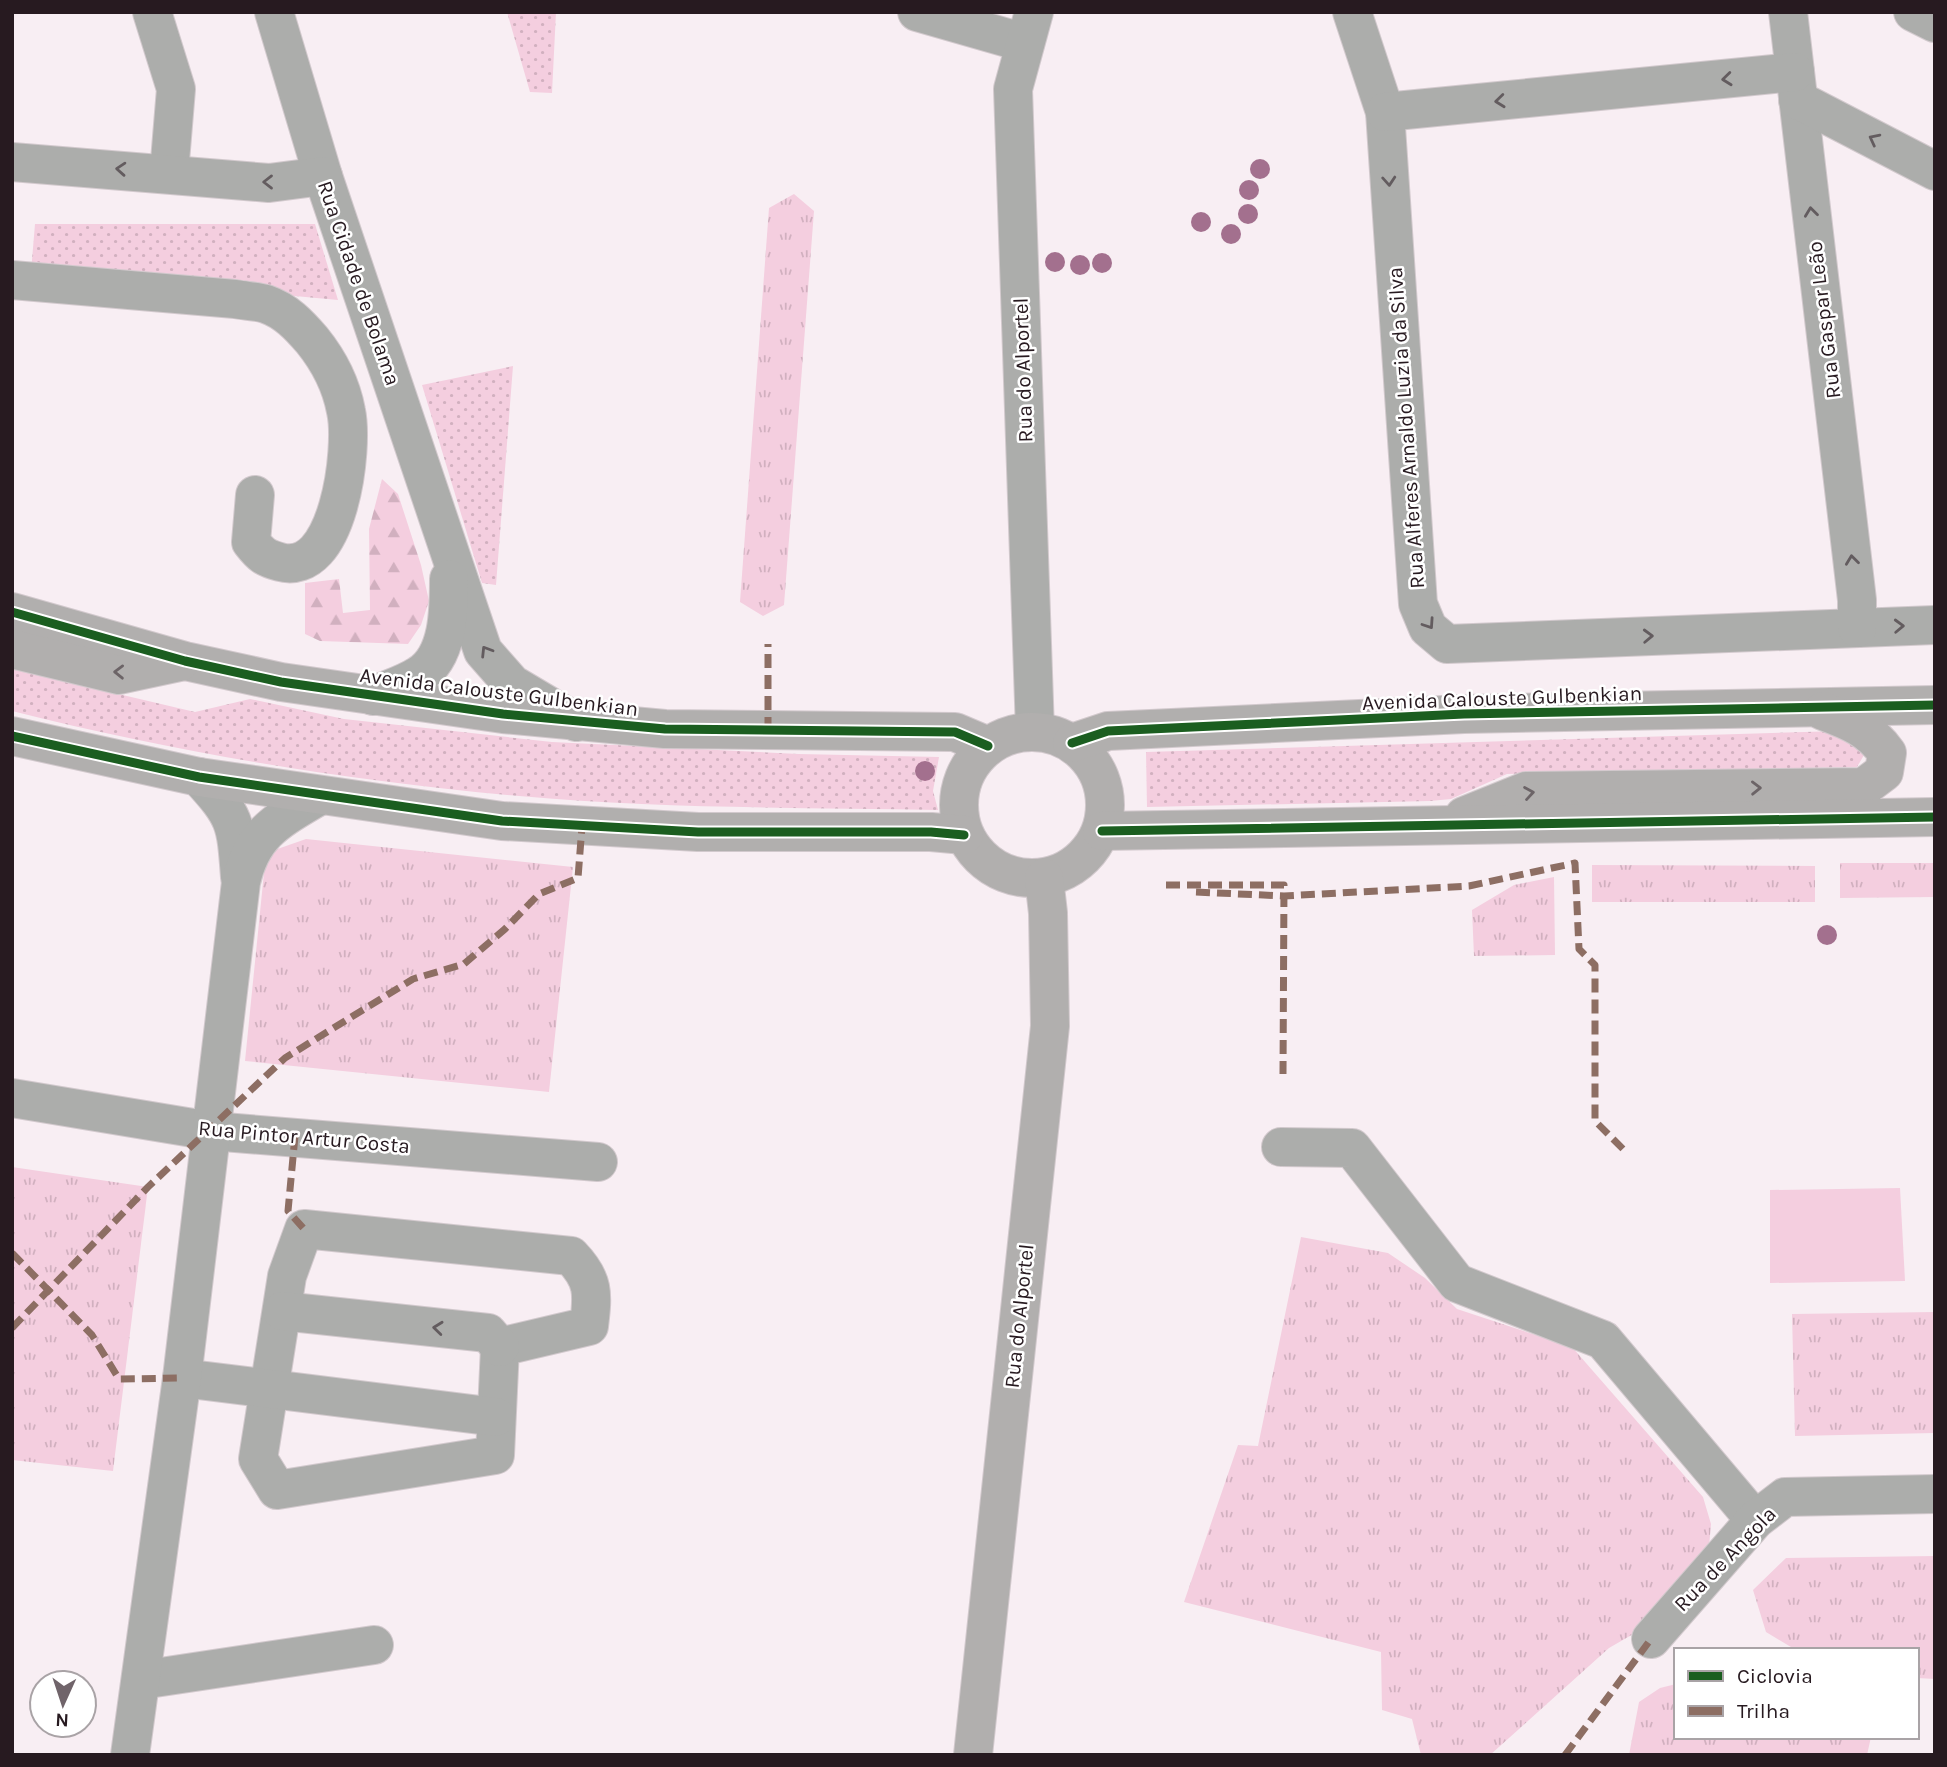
<svg xmlns="http://www.w3.org/2000/svg" width="1947" height="1767" viewBox="0 0 1947 1767" font-family="Karla,sans-serif">
  <style>
    .grass { fill: url(#grass-tufts) }
    .forest { fill: url(#forest-firs) }
    .park { fill: url(#park-dots) }
    .garden { fill: #f4cedf }
    .lines { fill: none; stroke-linecap: round; stroke-linejoin: round }
    .minor-casing { stroke: #d2c9cd; stroke-width: 40 }
    .major-casing { stroke: #d2c9cd; stroke-width: 40 }
    .minor { stroke: #acadab; stroke-width: 38 }
    .major { stroke: #b1afae; stroke-width: 38 }
    .quiet { stroke: #8d6e63; stroke-width: 7; stroke-dasharray: 14 7; stroke-linecap: butt }
    .cycleway-casing { stroke: #fff; stroke-width: 13 }
    .cycleway { stroke: #1b5e20; stroke-width: 9 }
    .tree { fill: #a3708e }
    .oneway { stroke: #635c5f }
    .oneway2 { stroke: #6c6467 }
    .labels { text-anchor: middle; stroke-width: 5; stroke-linejoin: round; paint-order: stroke }
    .street-label { font-size: 21px; fill: #271a20; stroke: #fff }
  </style>
  <defs>
    <pattern id="grass-tufts" width="24" height="20" patternUnits="userSpaceOnUse" patternTransform="scale(1.75)"><rect width="24" height="20" fill="#f4cedf"/><path d="M3 7l-1-3M5 7V3M7 7l1-3M15 17l-1-3M17 17v-4M19 17l1-3" fill="none" stroke="#d1b0bf"/></pattern>
    <pattern id="forest-firs" width="22" height="20" patternUnits="userSpaceOnUse" patternTransform="scale(1.75)"><rect width="22" height="20" fill="#f4cedf"/><path d="M5 1l3.5 6h-7zM16 11l3.5 6h-7z" fill="#d1b0bf"/></pattern>
    <pattern id="park-dots" width="8" height="8" patternUnits="userSpaceOnUse" patternTransform="scale(1.75)"><rect width="8" height="8" fill="#f4cedf"/><path d="M2 2h.1M6 6h.1" fill="none" stroke="#d1b0bf" stroke-width="1.8" stroke-linecap="round"/></pattern>
  </defs>
  <rect width="100%" height="100%" fill="#f8eef3"/>
  <g class="grass">
    <polygon points="794,194 814,211 784,605 763,616 740,602 769,208"/>
    <polygon points="306,839 573,867 549,1092 245,1061 266,853"/>
    <polygon points="1840,863 1935,863 1935,897 1840,898"/>
    <polygon points="1592,865 1815,866 1815,902 1592,902"/>
    <polygon points="1554,877 1555,955 1474,956 1472,910 1514,885"/>
    <polygon points="12,1167 148,1187 113,1471 12,1460"/>
    <polygon points="1301,1237 1388,1253 1425,1278 1457,1309 1572,1347 1703,1497 1711,1524 1708,1558 1661,1618 1609,1648 1490,1755 1421,1755 1412,1719 1382,1710 1381,1652 1184,1602 1238,1445 1258,1446"/>
    <polygon points="1935,1312 1935,1433 1795,1436 1792,1314"/>
    <polygon points="1935,1556 1935,1679 1917,1678 1917,1650 1796,1650 1766,1632 1753,1590 1786,1558"/>
    <polygon points="1676,1684 1676,1737 1871,1737 1867,1755 1629,1755 1639,1702 1660,1688"/>
  </g>
  <polygon class="forest" points="382,479 398,494 421,565 429,601 421,625 408,644 320,641 305,634 305,583 339,579 343,613 370,610 369,529"/>
  <g class="park">
    <polygon points="507,12 556,12 552,93 530,92"/>
    <polygon points="35,224 315,224 338,300 31,272"/>
    <polygon points="513,366 496,585 482,583 422,385"/>
    <path d="M 12,669 L 195,712 L 250,699 L 344,719 L 552,742 L 799,754 L 939,757 L 933,791 L 938,810 C 799,807 659,809 519,796 C 348,781 179,753 12,711 Z"/>
    <polygon points="1839,731 1864,755 1857,767 1507,774 1451,799 1430,801 1147,807 1146,752"/>
  </g>
  <polygon class="garden" points="1900,1188 1905,1281 1770,1283 1770,1190"/>
  <g class="lines">
    <g class="minor-casing">
      <g id="minor">
        <polyline points="152,12 176,89 169,173"/>
        <polyline points="274,12 323,176 483,651 512,684 576,722"/>
        <polyline points="917,12 1025,43"/>
        <polyline points="1034,12 1013,89 1035,731"/>
        <polyline points="1352,12 1385,112 1418,604 1428,628 1447,644 1935,625"/>
        <polyline points="1788,12 1857,600 1857,628"/>
        <polyline points="1913,12 1935,23"/>
        <polyline points="1798,100 1935,171"/>
        <polyline points="1385,112 1795,72"/>
        <polyline points="12,162 269,183 323,176"/>
        <path d="M 12,280 L 235,299 C 245,301 257,301 266,304 C 286,311 299,325 312,340 C 329,361 341,384 346,411 C 354,448 339,578 280,562 C 265,558 261,555 251,542 L 255,495"/>
        <path d="M 373,696 C 388,689 405,684 419,675 C 449,657 449,610 449,579"/>
        <path d="M 199,777 C 236,817 236,823 240,877"/>
        <polyline points="12,1098 211,1131 598,1162"/>
        <polyline points="1281,1147 1352,1148 1457,1283 1603,1340 1755,1520"/>
        <path d="M 304,1229 L 571,1256 C 594,1280 593,1293 589,1326 L 500,1347 L 495,1455 L 277,1490 L 258,1459 L 287,1276 Z"/>
        <polyline points="282,1311 488,1333 500,1347"/>
        <polyline points="182,1378 496,1417"/>
        <polyline points="1651,1639 1755,1520 1785,1497 1935,1494"/>
        <polyline points="141,1680 374,1645"/>
        <path d="M 130,1755 L 182,1378 L 241,882 C 252,833 277,821 319,796"/>
      </g>
    </g>
    <g class="major-casing">
      <g id="major">
        <polyline points="12,612 185,661 281,682 503,714 665,729 955,732 988,746"/>
        <polyline points="12,649 119,675 180,662"/>
        <circle cx="1032" cy="805" r="73"/>
        <polyline points="12,736 199,777 502,821 698,832 931,832 964,835"/>
        <polyline points="1072,743 1108,731 1464,714 1935,705"/>
        <path d="M 1464,816 L 1526,791 L 1864,787 L 1884,772 L 1887,753 C 1870,729 1850,721 1823,711"/>
        <polyline points="1102,831 1935,817"/>
        <polyline points="973,1755 1050,1026 1048,913 1044,878"/>
      </g>
    </g>
    <use href="#minor" class="minor"/>
    <use href="#major" class="major"/>
    <g class="quiet">
      <polyline points="768,731 768,644"/>
      <polyline points="1166,885 1284,885 1283,1074"/>
      <polyline points="1196,892 1284,896 1469,886 1575,863 1579,949 1595,965 1595,1121 1623,1149"/>
      <polyline points="295,1136 288,1211 304,1229"/>
      <polyline points="12,1253 92,1335 119,1379 182,1378"/>
      <polyline points="12,1328 148,1187 285,1058 413,979 464,964 505,929 539,894 578,878 582,826"/>
      <polyline points="1565,1755 1651,1639"/>
    </g>
    <g class="cycleway-casing">
      <g id="cycleway">
        <polyline points="12,612 185,661 281,682 503,714 665,729 955,732 988,746"/>
        <polyline points="12,736 199,777 502,821 698,832 931,832 964,835"/>
        <polyline points="1072,743 1108,731 1464,714 1935,705"/>
        <polyline points="1102,831 1935,817"/>
      </g>
    </g>
    <use href="#cycleway" class="cycleway"/>
  </g>
  <g class="tree">
    <circle cx="1260" cy="169" r="10"/>
    <circle cx="1249" cy="190" r="10"/>
    <circle cx="1248" cy="214" r="10"/>
    <circle cx="1201" cy="222" r="10"/>
    <circle cx="1231" cy="234" r="10"/>
    <circle cx="1055" cy="262" r="10"/>
    <circle cx="1102" cy="263" r="10"/>
    <circle cx="1080" cy="265" r="10"/>
    <circle cx="925" cy="771" r="10"/>
    <circle cx="1827" cy="935" r="10"/>
  </g>
  <defs><path id="oneway-chevron" d="M-2-3.5L2.5 0L-2 3.5" fill="none" stroke-width="1.6" stroke-linecap="round" stroke-linejoin="round" transform="scale(1.75)"/></defs>
  <g class="oneway">
    <use href="#oneway-chevron" transform="translate(1727 79) rotate(174)"/>
    <use href="#oneway-chevron" transform="translate(1500 101) rotate(174)"/>
    <use href="#oneway-chevron" transform="translate(1874 139) rotate(-153)"/>
    <use href="#oneway-chevron" transform="translate(121 169) rotate(-176)"/>
    <use href="#oneway-chevron" transform="translate(1389 181) rotate(86)"/>
    <use href="#oneway-chevron" transform="translate(268 182) rotate(180)"/>
    <use href="#oneway-chevron" transform="translate(1811 212) rotate(-97)"/>
    <use href="#oneway-chevron" transform="translate(1852 560) rotate(-97)"/>
    <use href="#oneway-chevron" transform="translate(1429 624) rotate(56)"/>
    <use href="#oneway-chevron" transform="translate(1899 626) rotate(-2)"/>
    <use href="#oneway-chevron" transform="translate(1648 636) rotate(-2)"/>
    <use href="#oneway-chevron" transform="translate(486 651) rotate(-122)"/>
    <use href="#oneway-chevron" transform="translate(438 1328) rotate(-174)"/>
  </g>
  <g class="oneway2">
    <use href="#oneway-chevron" transform="translate(119 672) rotate(-179)"/>
    <use href="#oneway-chevron" transform="translate(1756 788) rotate(-1)"/>
    <use href="#oneway-chevron" transform="translate(1529 793) rotate(-9)"/>
  </g>
  <g class="labels">
    <g class="street-label">
      <text transform="translate(359 283) rotate(71)" y="7">Rua Cidade de Bolama</text>
      <text transform="translate(1824 320) rotate(-97)" y="7">Rua Gaspar Leão</text>
      <text transform="translate(1023 370) rotate(-92)" y="7">Rua do Alportel</text>
      <text transform="translate(1406 428) rotate(-94)" y="7">Rua Alferes Arnaldo Luzia da Silva</text>
      <text transform="translate(499 692) rotate(7)" y="7">Avenida Calouste Gulbenkian</text>
      <text transform="translate(1502 698) rotate(-2)" y="7">Avenida Calouste Gulbenkian</text>
      <text transform="translate(304 1137) rotate(5)" y="7">Rua Pintor Artur Costa</text>
      <text transform="translate(1019 1316) rotate(-84)" y="7">Rua do Alportel</text>
      <text transform="translate(1725 1559) rotate(-46)" y="7">Rua de Angola</text>
    </g>
  </g>
  <rect width="1947" height="1767" fill="none" stroke="#271a20" stroke-width="28"/>
  <rect x="1674" y="1648" width="245" height="91" fill="#ffffff" stroke="#a9a3a6" stroke-width="2"/>
  <rect x="1688" y="1671" width="35" height="10" fill="#1b5e20" stroke="#a9a3a6" stroke-width="2"/>
  <text x="1737" y="1683" font-size="21" fill="#271a20">Ciclovia</text>
  <rect x="1688" y="1706" width="35" height="10" fill="#8d6e63" stroke="#a9a3a6" stroke-width="2"/>
  <text x="1737" y="1718" font-size="21" fill="#271a20">Trilha</text>
  <g transform="translate(63 1704) rotate(183)"><circle r="33" fill="#ffffff" stroke="#a9a3a6" stroke-width="2"/>
  <path d="M0-5L12 26L0 18L-12 26Z" fill="#70646a"/>
  <text y="-10" font-size="19" font-weight="bold" text-anchor="middle" fill="#271a20">N</text>
  </g>
</svg>
